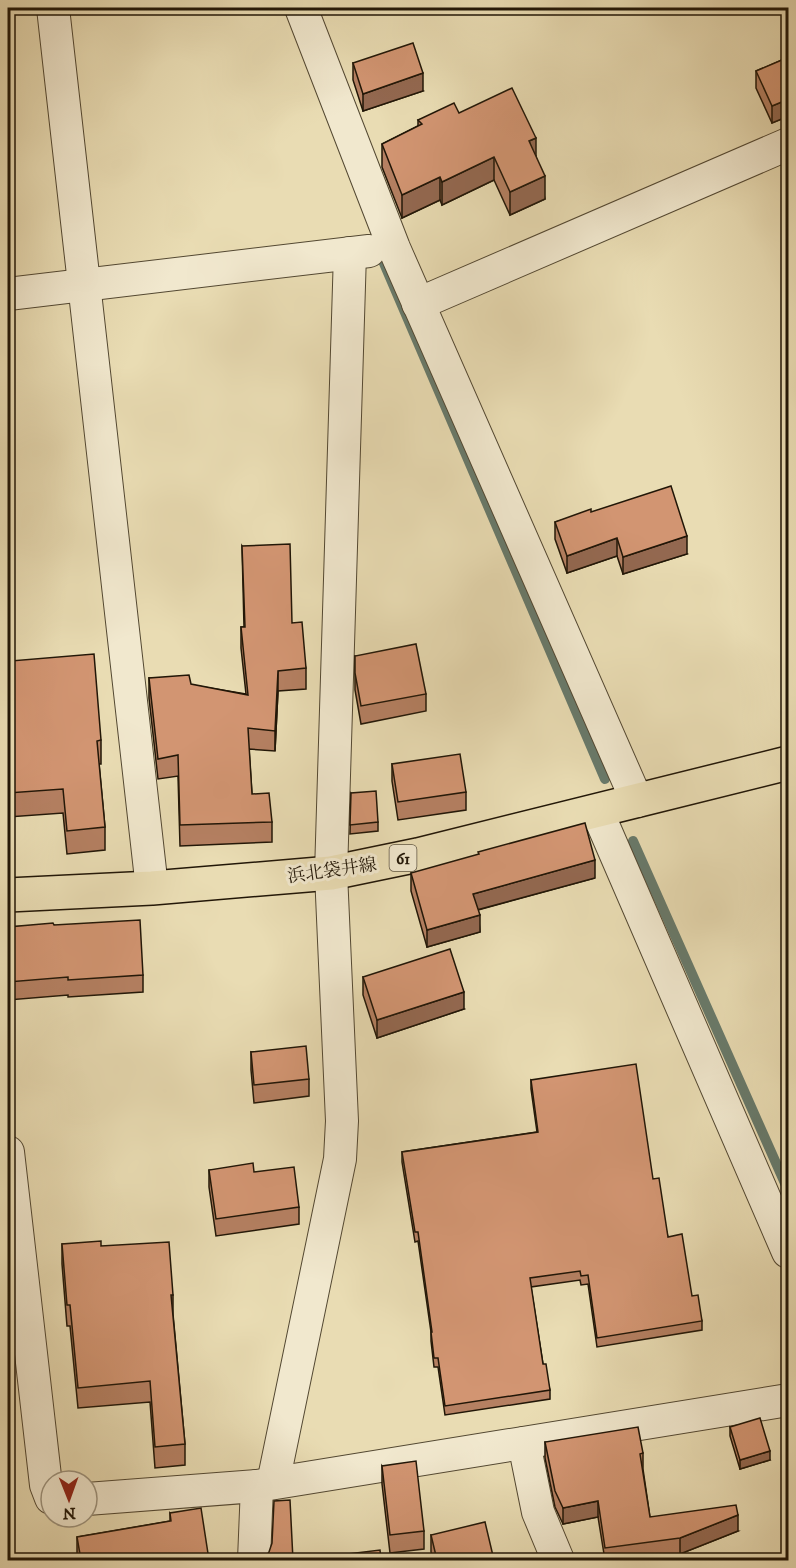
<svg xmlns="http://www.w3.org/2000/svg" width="796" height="1568" viewBox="0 0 796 1568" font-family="'IM FELL DW Pica','Noto Serif JP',serif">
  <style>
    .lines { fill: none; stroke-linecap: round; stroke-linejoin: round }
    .stream { stroke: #687a6b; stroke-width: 10 }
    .minor-casing { stroke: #534832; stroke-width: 34 }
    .primary-casing { stroke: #211607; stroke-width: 36 }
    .minor { stroke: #f1e8ce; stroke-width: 32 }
    .primary { stroke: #e9dcb3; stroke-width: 33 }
    .wall { fill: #b58062; stroke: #211607; stroke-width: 1.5 }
    .shaded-wall { fill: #936850; stroke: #211607; stroke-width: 1.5 }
    .building { fill: #d29572; stroke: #211607; stroke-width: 1.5 }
    .labels { text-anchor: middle; stroke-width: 6; stroke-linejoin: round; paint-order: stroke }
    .shield { fill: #f1e8ce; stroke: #5f5543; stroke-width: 1.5 }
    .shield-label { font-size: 16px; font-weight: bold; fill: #211607 }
    .street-label { font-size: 18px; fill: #211607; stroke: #f1e8ce }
  </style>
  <rect width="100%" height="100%" fill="#e9dcb3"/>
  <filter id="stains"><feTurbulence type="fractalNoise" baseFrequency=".00333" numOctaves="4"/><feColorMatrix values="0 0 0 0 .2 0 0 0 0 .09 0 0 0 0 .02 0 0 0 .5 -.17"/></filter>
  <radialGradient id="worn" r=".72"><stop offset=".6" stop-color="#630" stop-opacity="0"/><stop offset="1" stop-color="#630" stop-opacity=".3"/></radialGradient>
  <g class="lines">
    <g class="stream">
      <polyline points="377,247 605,779"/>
      <polyline points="633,841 788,1190"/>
    </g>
    <g class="minor-casing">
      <g id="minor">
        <polyline points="53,8 152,888"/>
        <polyline points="301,8 394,248 637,801"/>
        <polyline points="8,294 369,251"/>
        <polyline points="418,304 788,144"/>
        <polyline points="597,811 788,1252"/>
        <polyline points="8,1152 46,1485 51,1498"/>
        <polyline points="524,1443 538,1512 558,1560"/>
        <polyline points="273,1483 340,1159 342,1121 331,873 350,253"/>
        <polyline points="87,1499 257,1486 788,1400"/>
        <polyline points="254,1560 257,1486"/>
      </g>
    </g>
    <g class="primary-casing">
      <polyline id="primary" points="8,895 152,888 331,873 418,855 788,763"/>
    </g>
    <use href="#minor" class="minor"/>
    <use href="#primary" class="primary"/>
  </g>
  <g class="wall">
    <polygon points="789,57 789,116 772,123 756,88 756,71"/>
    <polygon points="353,63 423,91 363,111 353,80"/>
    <polygon points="459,113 536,156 545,199 510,215 494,180 442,205 440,200 402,218 382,167 382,144 418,126 418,120"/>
    <polygon points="591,512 687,554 623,574 617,556 567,573 555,539 555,522"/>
    <polygon points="242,546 292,623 306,668 306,689 278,691 275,751 249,749 252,794 272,822 272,842 180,846 178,776 158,779 149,698 149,678 246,694 241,648 241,627 244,627"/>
    <polygon points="8,650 11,661 101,740 101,764 99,764 105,827 105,850 67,854 63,813 8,817"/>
    <polygon points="355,656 426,694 426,711 361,724 355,690"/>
    <polygon points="392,764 466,792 466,810 398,820 392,781"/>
    <polygon points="351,793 378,822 378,831 350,834"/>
    <polygon points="411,873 595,878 478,910 480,932 427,947 411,891"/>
    <polygon points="54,925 143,975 143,992 68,997 68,995 8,1000 8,927"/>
    <polygon points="363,977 464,1009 377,1038 363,995"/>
    <polygon points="251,1052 309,1079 309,1096 254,1103 251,1070"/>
    <polygon points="531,1080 653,1179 668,1237 702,1321 702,1330 597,1347 588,1284 581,1285 580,1280 531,1287 543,1364 550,1390 550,1399 445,1415 438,1367 434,1367 431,1341 431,1332 418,1241 415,1242 402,1162 402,1152 537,1132 531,1089"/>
    <polygon points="209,1170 254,1172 299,1207 299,1224 216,1236 209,1187"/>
    <polygon points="62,1244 101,1246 173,1295 173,1314 185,1444 185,1465 155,1468 150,1402 78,1408 70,1326 67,1326 62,1264"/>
    <polygon points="730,1427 770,1460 740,1469 730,1436"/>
    <polygon points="545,1442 643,1453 643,1469 650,1517 738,1531 680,1554 629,1560 605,1560 598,1517 563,1524 555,1507 545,1458"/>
    <polygon points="789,1442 789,1469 785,1461 785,1443"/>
    <polygon points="382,1466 424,1531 424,1549 390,1553 382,1484"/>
    <polygon points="170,1513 209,1560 78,1560 77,1554 77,1537 170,1521"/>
    <polygon points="431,1535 494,1560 433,1560 431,1552"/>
  </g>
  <g class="shaded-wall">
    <polygon points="423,73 423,91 363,111 363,94"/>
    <polygon points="789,99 789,116 772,123 772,106"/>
    <polygon points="536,138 536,161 529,141"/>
    <polygon points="494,157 494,180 442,205 442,182"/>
    <polygon points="545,176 545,199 510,215 510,192"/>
    <polygon points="440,177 440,200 402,218 402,195"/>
    <polygon points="687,536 687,554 623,574 623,557"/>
    <polygon points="617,538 617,556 567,573 567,556"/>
    <polygon points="278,671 278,691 275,751 275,731"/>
    <polygon points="595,860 595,878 473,911 473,894"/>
    <polygon points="480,915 480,932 427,947 427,930"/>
    <polygon points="464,992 464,1009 377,1038 377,1020"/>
    <polygon points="770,1451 770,1460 740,1469 740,1460"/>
    <polygon points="598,1501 598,1517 563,1524 563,1508"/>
    <polygon points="738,1515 738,1531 680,1554 680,1538"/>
  </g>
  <g class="building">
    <polygon points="413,43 423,73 363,94 353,63"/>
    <polygon points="789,57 789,99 772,106 756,71"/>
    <polygon points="512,88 536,138 529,141 545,176 510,192 494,157 442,182 440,177 402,195 382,144 422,124 418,120 454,103 459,113"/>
    <polygon points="671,486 687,536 623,557 617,538 567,556 555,522 591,509 591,512"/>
    <polygon points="290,544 292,623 302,622 306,668 278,671 275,731 248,728 252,794 269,793 272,822 180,825 178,755 158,759 149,678 189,675 191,684 248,695 241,627 245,627 242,546"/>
    <polygon points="416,644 426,694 361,706 355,673 355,656"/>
    <polygon points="8,650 10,650 11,661 94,654 101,740 97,741 105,827 67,831 63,789 8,793"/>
    <polygon points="460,754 466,792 398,802 392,764"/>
    <polygon points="376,791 378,822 350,825 351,793"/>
    <polygon points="585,823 595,860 473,894 480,915 427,930 411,873 479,854 478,852"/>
    <polygon points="140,920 143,975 68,980 68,977 8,982 8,927 53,923 54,925"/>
    <polygon points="450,949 464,992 377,1020 363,977"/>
    <polygon points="306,1046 309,1079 254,1085 251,1052"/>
    <polygon points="636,1064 653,1179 659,1178 668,1237 682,1234 692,1296 698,1295 702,1321 597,1338 588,1275 581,1276 580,1271 530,1278 543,1364 546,1364 550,1390 445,1406 438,1358 434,1358 431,1332 432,1332 418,1232 415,1232 402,1152 538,1132 531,1080"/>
    <polygon points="253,1163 254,1172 294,1167 299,1207 216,1219 209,1170"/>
    <polygon points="101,1241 101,1246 169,1242 173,1295 171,1295 185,1444 155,1447 150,1381 78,1388 70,1305 67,1305 62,1244"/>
    <polygon points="760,1418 770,1451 740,1460 730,1427"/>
    <polygon points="638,1427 643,1453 640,1454 650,1517 736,1505 738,1515 680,1538 605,1548 598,1501 563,1508 555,1491 545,1442"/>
    <polygon points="789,1442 789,1451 785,1443"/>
    <polygon points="416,1461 424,1531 390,1535 382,1466"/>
    <polygon points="290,1500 293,1560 267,1560 267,1555 269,1552 272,1543 274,1501"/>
    <polygon points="201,1508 209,1560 81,1560 77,1537 171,1521 170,1513"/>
    <polygon points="485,1522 494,1560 437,1560 431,1535"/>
    <polygon points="380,1550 381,1560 298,1560"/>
  </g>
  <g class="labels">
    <rect class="shield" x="389.5" y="845" width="27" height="26" rx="4.5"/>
    <g class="shield-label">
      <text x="403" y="864">61</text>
    </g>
    <g class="street-label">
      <text transform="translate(332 870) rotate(-8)" y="6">浜北袋井線</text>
    </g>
  </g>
  <rect width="796" height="1568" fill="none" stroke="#e9dcb3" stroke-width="30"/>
  <rect x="9" y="9" width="778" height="1550" fill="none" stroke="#211607" stroke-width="3"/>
  <rect x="15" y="15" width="766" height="1538" fill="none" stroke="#211607" stroke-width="1.5"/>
  <g transform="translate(69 1499) rotate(179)"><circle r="28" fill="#f1e8ce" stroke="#9e947e" stroke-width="1.5"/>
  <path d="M0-4.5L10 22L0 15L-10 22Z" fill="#8f2418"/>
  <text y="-9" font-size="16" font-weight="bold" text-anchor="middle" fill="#211607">N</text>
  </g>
  <rect width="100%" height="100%" filter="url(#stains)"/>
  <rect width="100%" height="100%" fill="url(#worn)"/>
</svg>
